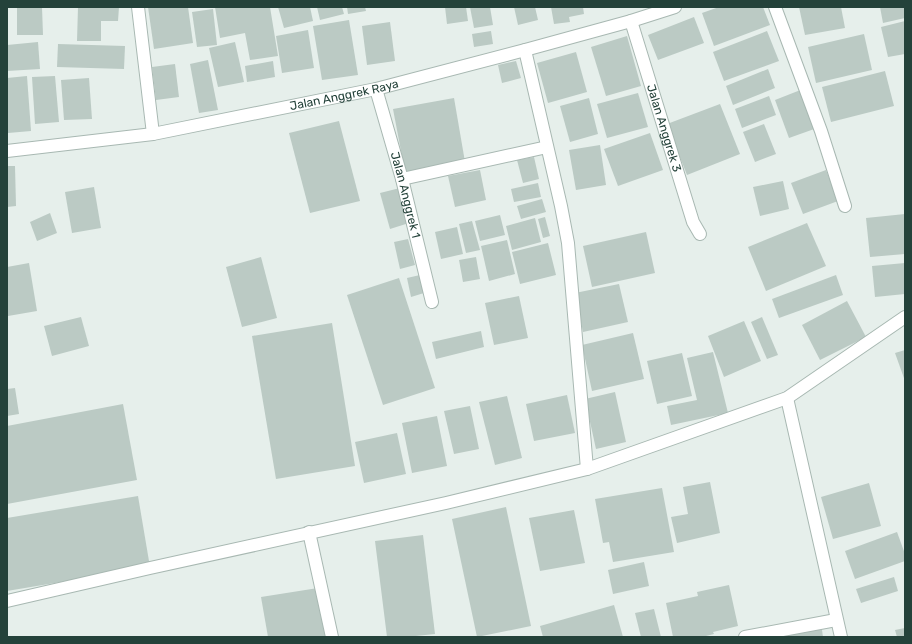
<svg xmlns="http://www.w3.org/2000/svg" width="912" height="644" viewBox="0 0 912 644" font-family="Rubik,sans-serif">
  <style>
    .building { fill: #bbcac4 }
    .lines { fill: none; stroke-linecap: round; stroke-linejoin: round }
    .street-casing { stroke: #a8b8b2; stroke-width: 14 }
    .street { stroke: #fff; stroke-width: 12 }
    .labels { text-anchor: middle; stroke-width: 3; stroke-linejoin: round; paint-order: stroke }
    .street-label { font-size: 12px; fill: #24423a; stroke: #f7fbf9 }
  </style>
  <rect width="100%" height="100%" fill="#e6efeb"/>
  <g class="building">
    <polygon points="17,7 42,7 43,35 17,35"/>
    <polygon points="78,7 119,7 118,21 101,21 101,41 77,41"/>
    <polygon points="148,7 188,7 193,43 154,49"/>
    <polygon points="215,7 270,7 278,56 250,60 245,33 220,38"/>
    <polygon points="278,7 310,7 313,21 284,28"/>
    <polygon points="317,7 342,7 344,14 320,20"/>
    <polygon points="347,7 365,7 366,11 348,14"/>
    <polygon points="445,7 466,7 468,21 447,24"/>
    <polygon points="470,7 490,7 493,25 474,28"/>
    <polygon points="514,7 535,7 538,20 518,25"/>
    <polygon points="551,7 583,7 584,14 569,17 570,22 554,24"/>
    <polygon points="719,7 763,7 770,25 714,46 702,13"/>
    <polygon points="799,7 841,7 845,28 805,35"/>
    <polygon points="880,7 905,7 905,18 883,23"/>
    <polygon points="213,9 217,45 197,47 192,12"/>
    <polygon points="694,17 704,43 658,60 648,35"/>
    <polygon points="349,20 358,75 322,80 313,26"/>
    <polygon points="905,21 905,54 888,57 881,27"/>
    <polygon points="390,22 395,61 367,65 362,26"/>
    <polygon points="308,30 314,68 282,73 276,36"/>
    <polygon points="491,31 493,44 474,47 472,34"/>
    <polygon points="767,31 779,61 724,81 713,52"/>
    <polygon points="864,34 872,70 816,83 808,47"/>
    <polygon points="627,36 641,86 606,96 591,47"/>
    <polygon points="38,42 40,69 7,71 7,45"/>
    <polygon points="235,42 244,82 218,87 209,48"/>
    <polygon points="58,44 125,46 124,69 57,67"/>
    <polygon points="576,52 587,92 548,103 537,63"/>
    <polygon points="208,60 218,110 199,113 190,64"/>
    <polygon points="273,61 275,77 247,82 245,66"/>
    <polygon points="516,61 521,78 502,83 498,65"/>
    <polygon points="175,64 179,97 156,100 152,67"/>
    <polygon points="768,69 775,88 733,105 726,86"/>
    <polygon points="885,71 894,106 831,122 822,87"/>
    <polygon points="27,76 31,131 8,133 7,78"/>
    <polygon points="55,76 59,122 35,124 32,77"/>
    <polygon points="89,78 92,119 64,120 61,80"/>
    <polygon points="803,89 817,128 789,138 775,100"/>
    <polygon points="638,93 648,127 607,138 597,104"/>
    <polygon points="769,96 776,115 742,128 735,109"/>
    <polygon points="454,98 465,162 405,172 393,109"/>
    <polygon points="589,98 598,134 570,142 560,106"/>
    <polygon points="720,104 740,154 687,175 667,124"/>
    <polygon points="339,121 360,201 310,213 289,133"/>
    <polygon points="764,124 776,154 755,162 743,132"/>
    <polygon points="650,133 663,170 618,186 604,149"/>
    <polygon points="600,145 606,185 576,190 569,150"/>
    <polygon points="534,157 539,179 523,183 517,160"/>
    <polygon points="7,166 15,166 16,206 7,207"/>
    <polygon points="480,170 486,200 455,207 448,176"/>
    <polygon points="826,170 838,201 803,214 791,183"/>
    <polygon points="783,181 789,209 760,216 753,187"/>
    <polygon points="538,183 541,197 514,202 511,189"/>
    <polygon points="94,187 101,228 72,233 65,192"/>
    <polygon points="400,188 409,223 390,229 380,193"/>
    <polygon points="542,199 546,212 521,219 517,206"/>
    <polygon points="50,213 57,233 37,241 30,222"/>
    <polygon points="905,214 905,254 870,257 866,218"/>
    <polygon points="500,215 505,235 480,241 475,221"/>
    <polygon points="545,217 550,236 543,238 538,219"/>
    <polygon points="535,218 541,242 512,250 506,226"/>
    <polygon points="472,221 480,250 466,253 459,224"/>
    <polygon points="807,223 826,266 766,291 748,247"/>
    <polygon points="457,227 463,254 441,259 435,232"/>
    <polygon points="646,232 655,273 592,287 583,246"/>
    <polygon points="408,239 415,265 400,269 394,242"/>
    <polygon points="507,240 515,274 489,281 481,246"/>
    <polygon points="548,243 556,275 520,284 512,252"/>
    <polygon points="261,257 277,318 242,327 226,267"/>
    <polygon points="476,257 480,279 463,282 459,260"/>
    <polygon points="29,263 37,311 8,316 7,267"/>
    <polygon points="905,263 905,294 875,297 872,266"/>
    <polygon points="420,275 424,293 411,297 407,278"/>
    <polygon points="836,275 843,295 779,318 772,299"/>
    <polygon points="399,278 435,388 383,405 347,295"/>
    <polygon points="619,284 628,322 583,332 575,293"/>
    <polygon points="519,296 528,338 494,345 485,303"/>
    <polygon points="847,301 866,337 820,360 802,325"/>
    <polygon points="81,317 89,346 52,356 44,326"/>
    <polygon points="762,317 778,355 767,359 751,322"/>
    <polygon points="744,321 761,361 724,377 708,336"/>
    <polygon points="332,323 355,466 276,479 252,336"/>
    <polygon points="481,331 484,347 436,359 432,342"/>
    <polygon points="633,333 644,379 592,391 582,345"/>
    <polygon points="905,350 905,381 895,353"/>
    <polygon points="713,352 728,413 671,425 667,406 697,400 687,358"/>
    <polygon points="682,353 692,396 657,404 647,361"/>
    <polygon points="15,388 19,414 7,416 7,389"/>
    <polygon points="615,392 626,442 596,449 585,399"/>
    <polygon points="567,395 575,433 534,441 526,404"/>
    <polygon points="507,396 522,458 495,465 479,402"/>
    <polygon points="123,404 137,480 7,504 7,426"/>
    <polygon points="470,406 479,449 454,454 444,411"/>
    <polygon points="437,416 447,466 412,473 402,423"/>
    <polygon points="397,433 406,474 364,483 355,442"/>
    <polygon points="710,482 720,533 677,543 671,517 688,514 683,487"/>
    <polygon points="869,483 881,526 833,539 821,497"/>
    <polygon points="662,488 674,552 613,562 609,542 603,543 595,499"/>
    <polygon points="138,496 150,567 7,591 7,518"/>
    <polygon points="506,507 531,626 477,637 452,519"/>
    <polygon points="574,510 585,563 540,571 529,518"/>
    <polygon points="897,532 905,554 905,561 855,579 845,551"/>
    <polygon points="423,535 435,634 406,637 387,637 375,541"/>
    <polygon points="644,562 649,586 613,594 608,570"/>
    <polygon points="894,577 898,591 861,603 856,589"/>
    <polygon points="729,585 738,626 713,632 714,634 702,637 673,637 666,603 698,596 697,592"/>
    <polygon points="318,588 326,637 268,637 261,597"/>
    <polygon points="614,605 623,637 543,637 540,626"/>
    <polygon points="654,609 661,637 641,637 635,613"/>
    <polygon points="821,623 823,637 779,637 778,632"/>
    <polygon points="905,628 905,637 897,637 895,630"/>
  </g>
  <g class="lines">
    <g class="street-casing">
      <g id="street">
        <polyline points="138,7 153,134"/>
        <polyline points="775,7 821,131 845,206"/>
        <path id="s1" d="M 631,21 L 693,222 L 700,234"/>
        <polyline points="525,50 561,206 568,243 587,469"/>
        <path id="s2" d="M 376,89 L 402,179 L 432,302"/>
        <path id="s3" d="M 7,151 L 153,134 L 376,89 L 525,50 L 631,21 L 675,7"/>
        <polyline points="402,179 547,147"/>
        <polyline points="787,398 841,637"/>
        <polyline points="309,532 332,637"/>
        <polyline points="7,601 150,568 446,503 587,469 787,398 905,317"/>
        <polyline points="745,637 836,620"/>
      </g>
    </g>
    <use href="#street" class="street"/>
  </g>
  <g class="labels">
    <g class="street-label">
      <text dy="4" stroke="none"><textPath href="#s3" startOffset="342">Jalan Anggrek Raya</textPath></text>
      <text dy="4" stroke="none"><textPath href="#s1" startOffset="112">Jalan Anggrek 3</textPath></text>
      <text dy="4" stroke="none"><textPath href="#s2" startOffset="110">Jalan Anggrek 1</textPath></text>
    </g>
  </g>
  <rect width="912" height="644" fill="none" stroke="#24423a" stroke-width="16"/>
</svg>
